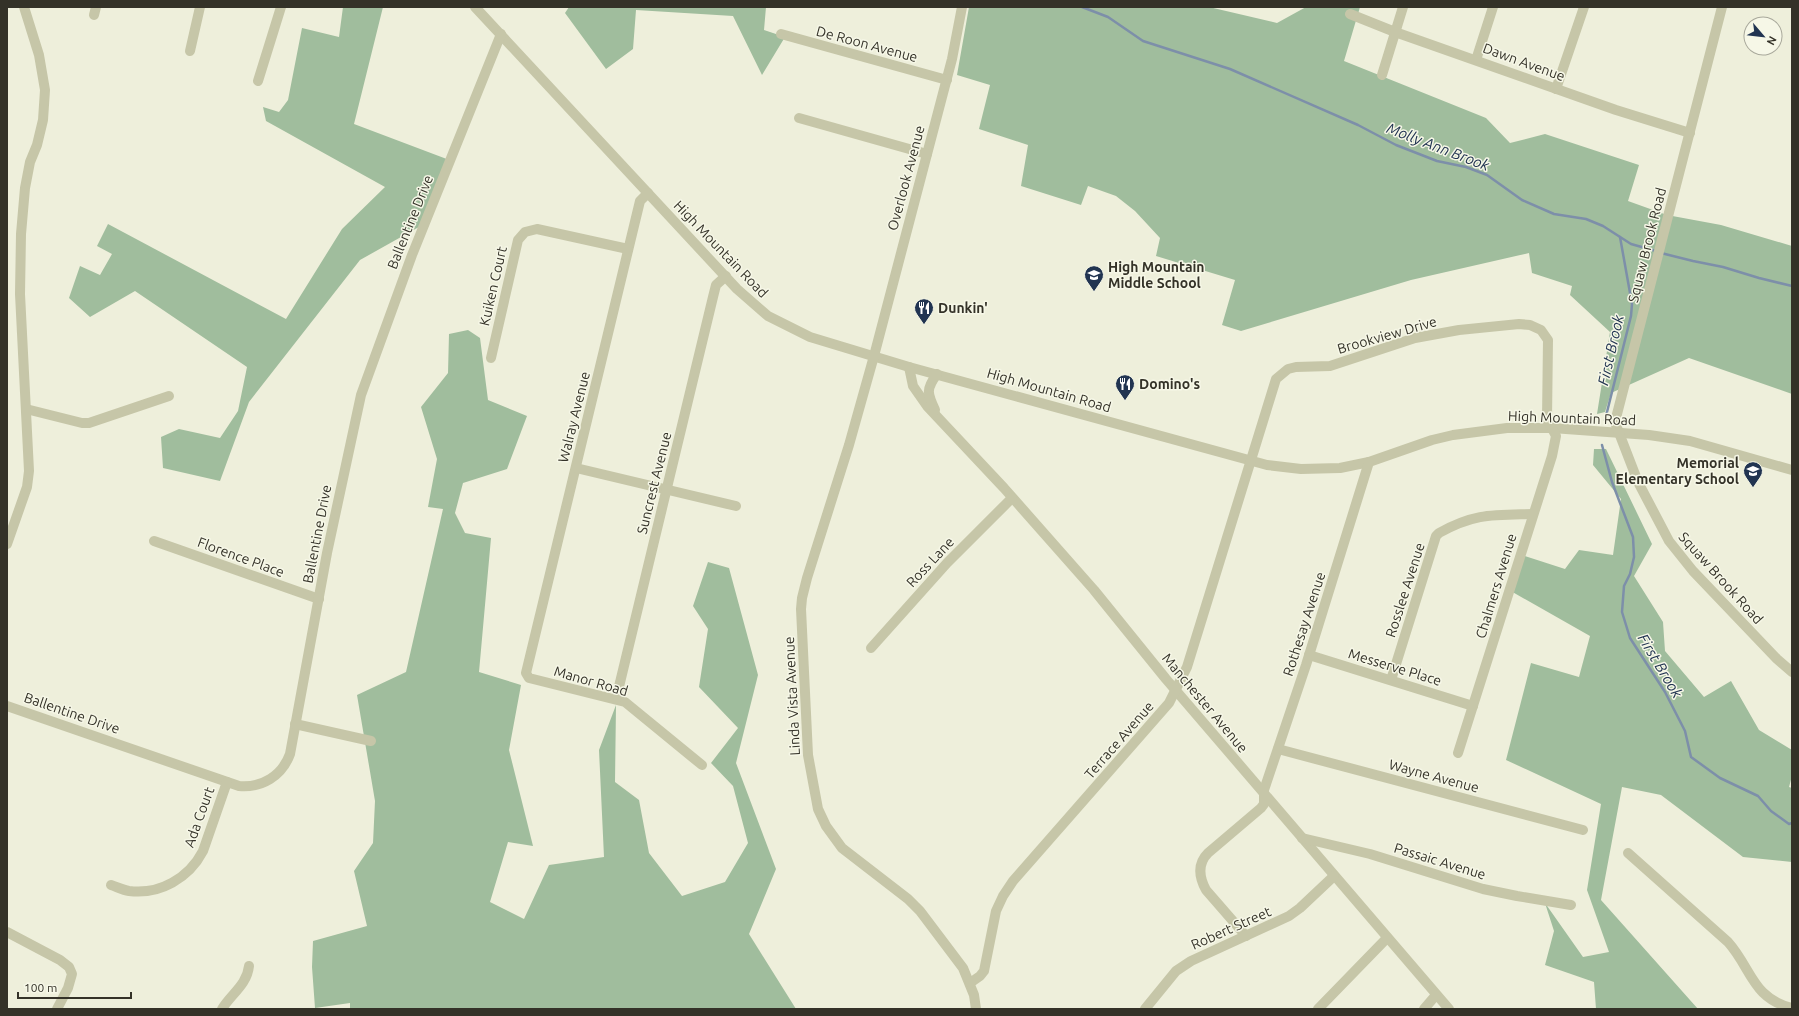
<svg xmlns="http://www.w3.org/2000/svg" width="1799" height="1016" viewBox="0 0 1799 1016" font-family="Ubuntu,sans-serif">
  <style>
    .green { fill: #a0bd9d }
    .lines { fill: none; stroke-linecap: round; stroke-linejoin: round }
    .stream { stroke: #7d8fa9; stroke-width: 2.5 }
    .minor { stroke: #c6c6a8; stroke-width: 10 }
    .labels { text-anchor: middle; stroke-width: 3; stroke-linejoin: round; paint-order: stroke }
    .street-label { font-size: 14px; fill: #343228; stroke: #f6f7e7 }
    .poi-label { font-size: 14px; font-weight: bold; fill: #343228; stroke: #f6f7e7; text-anchor: start }
    .water-label { font-size: 15px; font-style: italic; fill: #213451; stroke: #f6f7e7 }
  </style>
  <rect width="100%" height="100%" fill="#eeefdb"/>
  <g class="green">
    <polygon points="343,7 383,7 354,124 452,161 426,223 360,260 249,402 220,481 163,468 161,437 179,429 220,438 238,411 247,367 135,291 90,317 69,298 80,266 100,275 112,254 97,246 108,224 286,319 342,229 385,187 266,121 263,107 279,112 288,100 302,28 339,37"/>
    <polygon points="569,7 766,7 764,30 785,37 762,75 733,16 636,10 633,49 606,69 565,13"/>
    <polygon points="969,7 1209,7 1277,23 1306,7 1360,7 1344,61 1486,118 1510,143 1545,134 1639,165 1628,201 1667,215 1721,225 1792,246 1792,394 1689,358 1611,393 1605,412 1597,414 1610,332 1570,295 1572,286 1532,273 1529,253 1411,280 1241,331 1222,325 1235,280 1156,256 1160,238 1135,211 1116,196 1088,186 1081,205 1021,186 1028,145 979,129 990,85 957,75"/>
    <polygon points="468,330 480,338 488,400 527,416 507,469 463,483 455,513 465,533 491,538 479,672 521,685 509,750 533,846 508,842 490,902 524,919 549,865 604,857 599,750 616,705 615,782 639,800 649,853 682,896 725,882 748,843 733,786 711,763 738,728 699,687 708,629 693,606 708,562 729,568 758,675 736,763 776,869 749,934 796,1009 350,1009 350,1003 315,1008 312,967 313,941 367,926 354,871 373,843 375,801 357,695 406,672 443,509 428,507 437,459 421,407 448,373 449,334"/>
    <polygon points="1594,449 1606,449 1652,544 1634,576 1663,622 1665,651 1704,697 1731,681 1759,730 1792,750 1792,776 1789,787 1792,788 1792,862 1743,857 1661,795 1622,787 1601,900 1698,1009 1596,1009 1594,982 1545,965 1554,931 1545,903 1583,957 1609,952 1587,890 1601,804 1506,760 1531,663 1579,677 1590,636 1509,590 1522,555 1565,569 1579,550 1613,555 1621,499 1593,465"/>
  </g>
  <g class="lines">
    <g class="stream">
      <polyline points="1082,7 1108,17 1143,41 1230,69 1358,125 1396,145 1437,161 1466,167 1487,175 1522,200 1554,214 1586,219 1603,226 1631,244 1656,251"/>
      <polyline points="1661,253 1693,261 1723,267 1759,278 1792,286"/>
      <polyline points="1605,420 1631,316 1632,304 1620,237"/>
      <polyline points="1602,445 1612,482 1633,537 1634,557 1630,574 1624,586 1622,612 1630,638 1665,692 1685,731 1691,757 1720,778 1758,796 1771,811 1789,824 1792,823"/>
    </g>
    <g class="minor">
      <polyline points="475,7 737,289 768,316 810,337 909,367 1267,465 1301,469 1340,468 1369,462 1432,440 1453,435 1507,428 1552,428 1649,435 1690,441 1792,470"/>
      <polyline points="962,7 952,59 874,356 849,445 807,578 802,598 801,609 808,755 818,809 826,826 842,848 908,899 920,911 963,968 974,995 976,1009"/>
      <polyline points="1722,7 1616,418 1616,425 1638,482 1669,541 1693,571 1777,659 1792,672"/>
      <polyline points="1350,14 1395,32 1616,110 1690,133"/>
      <polyline points="94,15 96,7"/>
      <polyline points="781,34 947,80"/>
      <polyline points="190,51 200,7"/>
      <polyline points="1476,60 1493,7"/>
      <polyline points="1382,75 1403,7"/>
      <polyline points="258,81 281,7"/>
      <polyline points="1556,89 1584,7"/>
      <polyline points="799,118 927,154"/>
      <polyline points="648,193 640,201 526,673 529,678 625,702 702,765"/>
      <polyline points="491,358 518,240 525,232 537,229 628,249"/>
      <polyline points="909,367 913,386 927,406 1004,488 1094,590 1166,679 1449,1009"/>
      <polyline points="26,409 82,423 89,423 169,396"/>
      <path d="M 935,410 C 927,393 926,389 937,374"/>
      <polyline points="576,468 736,506"/>
      <polyline points="154,541 319,599"/>
      <polyline points="7,544 27,487 29,471 20,294 21,234 25,188 30,162 37,145 43,120 45,90 39,55 24,7"/>
      <polyline points="871,648 947,563 1012,498"/>
      <polyline points="1309,655 1473,706"/>
      <path d="M 1391,680 L 1436,536 L 1439,533 C 1475,513 1493,515 1533,514"/>
      <polyline points="616,699 713,297 716,285 726,276"/>
      <path d="M 7,706 L 239,786 C 262,788 282,776 290,754 L 327,553 L 361,395 L 412,255 L 501,34"/>
      <polyline points="295,724 371,741"/>
      <polyline points="1278,749 1583,830"/>
      <polyline points="1302,838 1370,854 1483,889 1517,896 1571,905"/>
      <path d="M 1628,853 L 1728,942 C 1752,969 1752,998 1792,1008"/>
      <path d="M 111,885 C 117,887 123,890 129,891 C 160,895 189,878 203,851 L 227,782"/>
      <polyline points="7,932 60,960 69,967 72,974 68,988 57,1009"/>
      <path d="M 1246,936 L 1206,890 C 1199,877 1197,864 1208,853 L 1261,808 L 1264,804 L 1264,790 L 1306,665 L 1369,462"/>
      <polyline points="970,983 980,976 984,971 996,911 1003,896 1013,881 1169,703 1187,667 1276,379 1288,369 1296,367 1330,366 1415,338 1459,330 1519,324 1530,325 1541,330 1548,340 1547,419 1556,436 1552,456 1458,753"/>
      <path d="M 222,1009 C 231,994 247,985 249,966"/>
      <polyline points="1145,1009 1176,971 1191,961 1289,916 1300,908 1334,876"/>
      <polyline points="1318,1009 1387,938"/>
      <polyline points="1424,1009 1436,995"/>
    </g>
  </g>
  <defs>
    <g id="school-pin" transform="scale(1)"><path d="M0 17L-7.5 6A9.5 9.5 0 1 1 7.5 6Z" fill="#213451" stroke="#f6f7e7"/><path d="M0-5L7-2L0 1L-7-2ZM-4 1L0 2.5L4 1V4Q0 6-4 4Z" fill="#fff"/></g>
    <g id="restaurant-pin" transform="scale(1)"><path d="M0 17L-7.5 6A9.5 9.5 0 1 1 7.5 6Z" fill="#213451" stroke="#f6f7e7"/><path d="M-5-6h1v4h1v-4h1v4h1v-4h1v5L-1.5 .5V6h-2V.5L-5-1ZM5-6V6H3V1.5H1.5Q1.5-4 5-6Z" fill="#fff"/></g>
  </defs>
  <g fill-rule="evenodd">
    <use href="#school-pin" x="1094" y="275"/>
    <use href="#restaurant-pin" x="924" y="308"/>
    <use href="#restaurant-pin" x="1125" y="384"/>
    <use href="#school-pin" x="1753" y="471"/>
  </g>
  <g class="labels">
    <g class="street-label">
      <text transform="translate(867 44) rotate(15)" y="5">De Roon Avenue</text>
      <text transform="translate(1524 62) rotate(20)" y="5">Dawn Avenue</text>
      <text transform="translate(906 178) rotate(-75)" y="5">Overlook Avenue</text>
      <text transform="translate(410 222) rotate(-68)" y="5">Ballentine Drive</text>
      <text transform="translate(1647 245) rotate(-76)" y="5">Squaw Brook Road</text>
      <text transform="translate(721 249) rotate(46)" y="5">High Mountain Road</text>
      <text transform="translate(493 286) rotate(-77)" y="5">Kuiken Court</text>
      <text transform="translate(1387 335) rotate(-16)" y="5">Brookview Drive</text>
      <text transform="translate(1049 390) rotate(16)" y="5">High Mountain Road</text>
      <text transform="translate(574 417) rotate(-76)" y="5">Walray Avenue</text>
      <text transform="translate(1572 418) rotate(2)" y="5">High Mountain Road</text>
      <text transform="translate(654 483) rotate(-76)" y="5">Suncrest Avenue</text>
      <text transform="translate(317 534) rotate(-79)" y="5">Ballentine Drive</text>
      <text transform="translate(241 557) rotate(20)" y="5">Florence Place</text>
      <text transform="translate(930 562) rotate(-47)" y="5">Ross Lane</text>
      <text transform="translate(1721 578) rotate(48)" y="5">Squaw Brook Road</text>
      <text transform="translate(1496 586) rotate(-73)" y="5">Chalmers Avenue</text>
      <text transform="translate(1405 590) rotate(-72)" y="5">Rosslee Avenue</text>
      <text transform="translate(1304 624) rotate(-72)" y="5">Rothesay Avenue</text>
      <text transform="translate(1395 667) rotate(17)" y="5">Messerve Place</text>
      <text transform="translate(591 681) rotate(16)" y="5">Manor Road</text>
      <text transform="translate(792 696) rotate(-93)" y="5">Linda Vista Avenue</text>
      <text transform="translate(1205 703) rotate(50)" y="5">Manchester Avenue</text>
      <text transform="translate(72 713) rotate(19)" y="5">Ballentine Drive</text>
      <text transform="translate(1119 740) rotate(-49)" y="5">Terrace Avenue</text>
      <text transform="translate(1434 776) rotate(15)" y="5">Wayne Avenue</text>
      <text transform="translate(199 817) rotate(-70)" y="5">Ada Court</text>
      <text transform="translate(1440 861) rotate(17)" y="5">Passaic Avenue</text>
      <text transform="translate(1231 928) rotate(-24)" y="5">Robert Street</text>
    </g>
    <g class="poi-label">
      <text x="1108" y="272">High Mountain<tspan x="1108" dy="16">Middle School</tspan></text>
      <text x="938" y="313">Dunkin'</text>
      <text x="1139" y="389">Domino's</text>
      <text x="1739" y="468" text-anchor="end">Memorial<tspan x="1739" dy="16">Elementary School</tspan></text>
    </g>
    <g class="water-label">
      <text transform="translate(1438 147) rotate(21)" y="5">Molly Ann Brook</text>
      <text transform="translate(1611 350) rotate(-77)" y="5">First Brook</text>
      <text transform="translate(1660 666) rotate(59)" y="5">First Brook</text>
    </g>
  </g>
  <rect width="1799" height="1016" fill="none" stroke="#343228" stroke-width="16"/>
  <g transform="translate(1763 36) rotate(118)"><circle r="19" fill="#f6f7e7" stroke="#a8a89b"/>
  <path d="M0-3L7 15L0 10L-7 15Z" fill="#213451"/>
  <text y="-6" font-size="11" font-weight="bold" text-anchor="middle" fill="#343228">N</text>
  </g>
  <path d="M18 992v6h113v-6" fill="none" stroke="#343228" stroke-width="2"/>
  <text x="24" y="992" font-size="12" fill="#343228" stroke="#f6f7e7" stroke-width="3" paint-order="stroke">100 m</text>
</svg>
